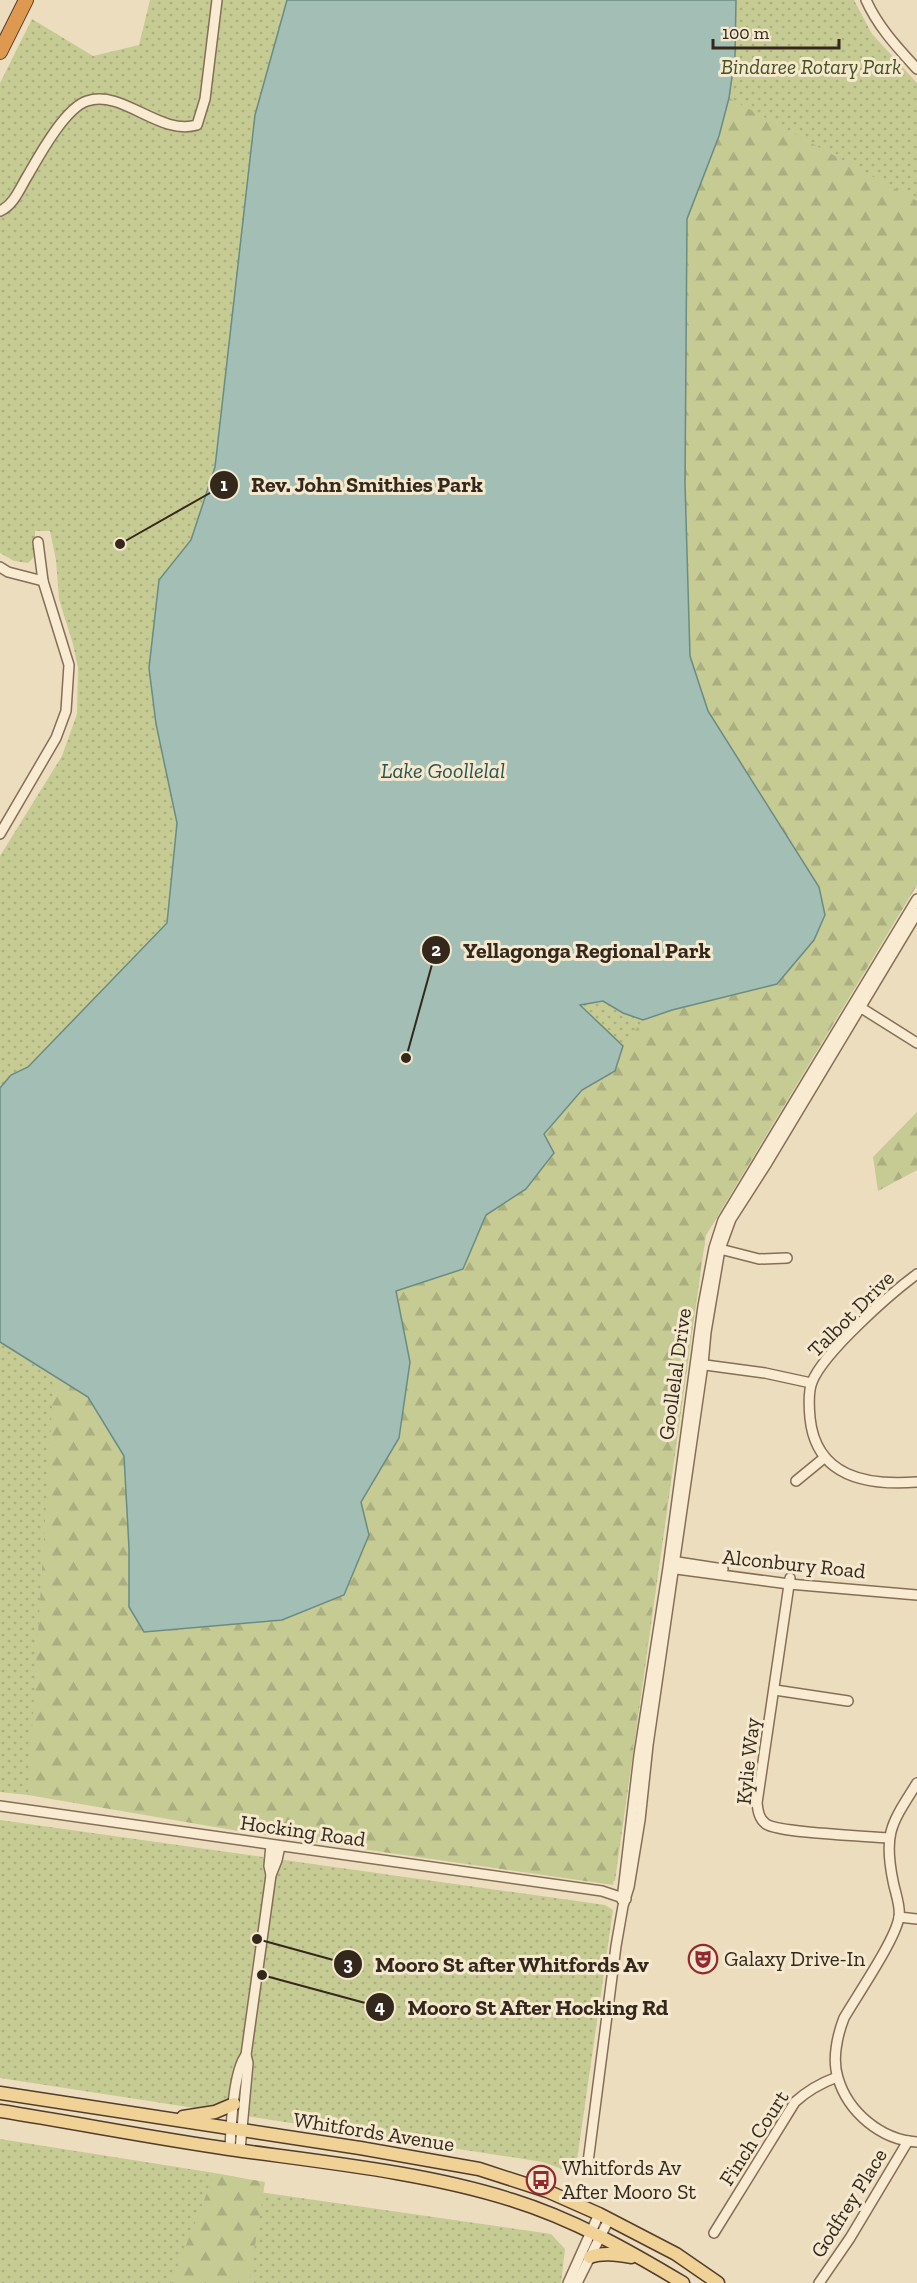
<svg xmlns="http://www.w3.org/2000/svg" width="917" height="2283" viewBox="0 0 917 2283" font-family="'Zilla Slab',serif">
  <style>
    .grass { fill: url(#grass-dots) }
    .forest { fill: url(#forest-firs) }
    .water { fill: #a2beb5; stroke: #6a8c82; stroke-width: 1.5 }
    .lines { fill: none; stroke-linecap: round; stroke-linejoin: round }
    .minor-casing { stroke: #856e58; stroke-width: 12 }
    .major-casing { stroke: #523c2c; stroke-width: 15 }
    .highway-casing { stroke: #523c2c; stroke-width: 16 }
    .minor { stroke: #f8ebd1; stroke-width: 9 }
    .major { stroke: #f0d196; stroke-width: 12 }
    .highway { stroke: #dc994f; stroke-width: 14 }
    .labels { text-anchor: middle; stroke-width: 6; stroke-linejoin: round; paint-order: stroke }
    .park-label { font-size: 21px; font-style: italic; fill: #475123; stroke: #f4e8ce }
    .street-label { font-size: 21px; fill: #34271c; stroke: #f4e8ce }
    .poi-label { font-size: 21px; fill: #34271c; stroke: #f4e8ce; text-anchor: start }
    .water-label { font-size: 22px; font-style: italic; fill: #2b5450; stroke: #f4e8ce }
    .leader { fill: none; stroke: #34271c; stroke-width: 2 }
    .callout-dot { fill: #34271c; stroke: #f4e8ce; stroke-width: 2 }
    .mark-label { font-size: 18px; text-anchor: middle; font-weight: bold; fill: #fff }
    .callout-label { font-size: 22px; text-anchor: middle; font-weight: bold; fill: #34271c; stroke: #f4e8ce; stroke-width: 6; stroke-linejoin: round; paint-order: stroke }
  </style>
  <defs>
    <pattern id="grass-dots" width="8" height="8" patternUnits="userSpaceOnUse" patternTransform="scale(1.5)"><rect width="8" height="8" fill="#c6ca93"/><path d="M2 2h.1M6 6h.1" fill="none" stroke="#abae7e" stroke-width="1.8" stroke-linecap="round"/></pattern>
    <pattern id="forest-firs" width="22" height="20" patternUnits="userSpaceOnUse" patternTransform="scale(1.5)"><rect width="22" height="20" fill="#c6ca93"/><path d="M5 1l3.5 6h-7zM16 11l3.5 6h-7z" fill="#abae7e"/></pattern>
  </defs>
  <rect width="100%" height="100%" fill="#edddbf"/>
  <g class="grass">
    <polygon points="150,0 854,0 872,34 917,83 917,881 706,1234 615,1881 29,1792 28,1795 0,1792 0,856 62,756 77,714 78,668 73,644 59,599 56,560 50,531 35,531 35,556 28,563 14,561 0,553 0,83 32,19 93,56 139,45"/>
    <polygon points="0,1820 605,1905 613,1910 575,2174 543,2162 0,2078"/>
    <polygon points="0,2139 215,2173 211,2185 551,2234 565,2249 561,2283 0,2283"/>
  </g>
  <g class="forest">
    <polygon points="729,98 917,201 917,885 705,1237 613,1885 244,1832 28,1795 54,1376 88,1397 124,1457 129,1548 129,1607 369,1535 361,1502 399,1438 410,1362 396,1291 463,1269 479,1217 544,1134 582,1090 615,1071 623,1046 643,1020 672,1010 825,915 818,887 708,711 690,656 685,483 687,219 719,136"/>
    <polygon points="917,1112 917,1170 878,1191 873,1157"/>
    <polygon points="215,2173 265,2182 249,2283 171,2283"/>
  </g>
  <polygon class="water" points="287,0 736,0 735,56 729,98 719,136 687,219 685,483 690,656 708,711 819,887 825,915 814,940 777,984 672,1010 643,1020 623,1013 603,1001 580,1005 623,1046 615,1071 582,1090 544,1134 554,1153 526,1189 486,1215 463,1269 396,1291 410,1362 399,1438 361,1502 369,1535 344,1595 282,1620 144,1632 129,1607 129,1548 124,1456 88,1397 0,1342 0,1088 11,1075 28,1067 167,923 177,823 156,724 149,668 159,580 191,540 215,467 255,115"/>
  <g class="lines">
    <g class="minor-casing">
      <g id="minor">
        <path d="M 866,0 C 878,27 898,48 917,69"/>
        <path d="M 0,211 C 14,205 20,188 28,175 C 39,156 65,108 87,101 C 123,89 159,136 197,125 L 205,99 L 217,0"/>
        <polyline points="0,567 8,572 43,581"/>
        <polyline points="0,834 56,738 66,711 69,665 43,581 38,542"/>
        <polyline points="855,1004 917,1043"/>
        <polyline points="716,1248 759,1259 787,1258"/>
        <path d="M 917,1274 C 890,1294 824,1352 812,1382 C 808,1392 809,1407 810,1418 C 816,1477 867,1486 917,1482"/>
        <polyline points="698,1364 765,1373 811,1383"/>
        <polyline points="796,1481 824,1458"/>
        <polyline points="671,1561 723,1569"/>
        <polyline points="669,1568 789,1584 917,1595"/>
        <path d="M 790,1578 L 757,1803 C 758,1811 759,1819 766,1824 C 779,1833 867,1836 888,1838"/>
        <polyline points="775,1690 848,1701"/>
        <path d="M 917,1783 C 892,1823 883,1832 893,1881 C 895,1892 901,1907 899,1917 C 896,1939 856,1997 844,2018 C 837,2036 832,2060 838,2078 C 848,2112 881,2140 917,2142"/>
        <polyline points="0,1806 602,1891 626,1899"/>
        <polyline points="271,1875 269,1866 271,1845"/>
        <polyline points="622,1900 639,1755 668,1568 703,1306 714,1248 723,1220 917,899"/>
        <polyline points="899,1917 917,1919"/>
        <path d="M 230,2149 C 231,2127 233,2071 246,2055"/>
        <polyline points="240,2150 248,2063 246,2055 271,1875 277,1860 280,1846"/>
        <polyline points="587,2170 616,1946 623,1906 629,1887 640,1820 648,1745 703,1364 706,1332 720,1249 731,1219 767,1163 917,913"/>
        <path d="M 714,2233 L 795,2102 C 808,2090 821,2083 837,2077"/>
        <polyline points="568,2283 599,2214"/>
        <polyline points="577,2283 609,2219"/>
        <polyline points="819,2283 850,2238 908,2141"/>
      </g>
    </g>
    <g class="major-casing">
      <g id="major">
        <polyline points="0,2093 360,2148 479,2169 547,2191 599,2214 676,2254 718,2283"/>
        <path d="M 0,2111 C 76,2123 153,2138 229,2149 C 321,2162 424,2172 512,2200 C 573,2219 628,2250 683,2283"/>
        <polyline points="183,2117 215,2112 234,2104"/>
        <path d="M 590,2257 C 603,2252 617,2254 631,2257"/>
      </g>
    </g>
    <g class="highway-casing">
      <polyline id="highway" points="0,52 26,0"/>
    </g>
    <use href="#minor" class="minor"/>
    <use href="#major" class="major"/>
    <use href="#highway" class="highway"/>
  </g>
  <defs>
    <g id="theatre-ring" transform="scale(1.5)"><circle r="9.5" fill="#f4e8ce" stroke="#93292e" stroke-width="1.5"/><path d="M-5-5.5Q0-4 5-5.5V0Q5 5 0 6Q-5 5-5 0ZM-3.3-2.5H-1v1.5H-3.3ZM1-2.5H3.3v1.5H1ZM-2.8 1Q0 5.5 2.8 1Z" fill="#93292e"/></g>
    <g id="bus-ring" transform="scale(1.5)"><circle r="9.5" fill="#f4e8ce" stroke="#93292e" stroke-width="1.5"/><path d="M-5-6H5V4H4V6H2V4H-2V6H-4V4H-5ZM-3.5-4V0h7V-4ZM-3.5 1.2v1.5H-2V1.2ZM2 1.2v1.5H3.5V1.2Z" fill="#93292e"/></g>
  </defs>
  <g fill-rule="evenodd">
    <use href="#theatre-ring" x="703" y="1959"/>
    <use href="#bus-ring" x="541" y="2180"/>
  </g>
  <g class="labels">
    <g class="park-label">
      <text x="811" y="74">Bindaree Rotary Park</text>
    </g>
    <g class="street-label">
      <text transform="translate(851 1314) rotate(-45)" y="7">Talbot Drive</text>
      <text transform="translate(675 1374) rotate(-82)" y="7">Goollelal Drive</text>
      <text transform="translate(794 1564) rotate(6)" y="7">Alconbury Road</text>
      <text transform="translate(748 1761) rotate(-84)" y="7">Kylie Way</text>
      <text transform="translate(303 1831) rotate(8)" y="7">Hocking Road</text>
      <text transform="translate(374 2132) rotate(9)" y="7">Whitfords Avenue</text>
      <text transform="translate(754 2138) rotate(-57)" y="7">Finch Court</text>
      <text transform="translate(849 2203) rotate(-58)" y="7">Godfrey Place</text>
    </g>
    <g class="poi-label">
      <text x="724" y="1966">Galaxy Drive-In</text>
      <text x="562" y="2175">Whitfords Av<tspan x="562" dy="24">After Mooro St</tspan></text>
    </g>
    <g class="water-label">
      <text x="443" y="778">Lake Goollelal</text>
    </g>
  </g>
  <path class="leader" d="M120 544L224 485M406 1058L436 950M257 1939L348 1964M262 1975L380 2007"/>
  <g class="callout-dot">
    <circle cx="120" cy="544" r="6"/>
    <circle cx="406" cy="1058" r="6"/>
    <circle cx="257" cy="1939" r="6"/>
    <circle cx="262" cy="1975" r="6"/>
    <circle cx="224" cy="485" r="15"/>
    <circle cx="436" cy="950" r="15"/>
    <circle cx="348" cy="1964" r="15"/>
    <circle cx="380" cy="2007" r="15"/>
  </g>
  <g class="mark-label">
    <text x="224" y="491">1</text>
    <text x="436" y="956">2</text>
    <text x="348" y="1970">3</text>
    <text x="380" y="2013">4</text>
  </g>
  <g class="callout-label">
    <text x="367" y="492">Rev. John Smithies Park</text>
    <text x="587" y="958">Yellagonga Regional Park</text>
    <text x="512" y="1972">Mooro St after Whitfords Av</text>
    <text x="538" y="2015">Mooro St After Hocking Rd</text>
  </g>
  <path d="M713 39v9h126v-9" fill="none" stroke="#34271c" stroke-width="3"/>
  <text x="722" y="39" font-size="18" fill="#34271c" stroke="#f4e8ce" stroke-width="4.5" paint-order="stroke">100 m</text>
</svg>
